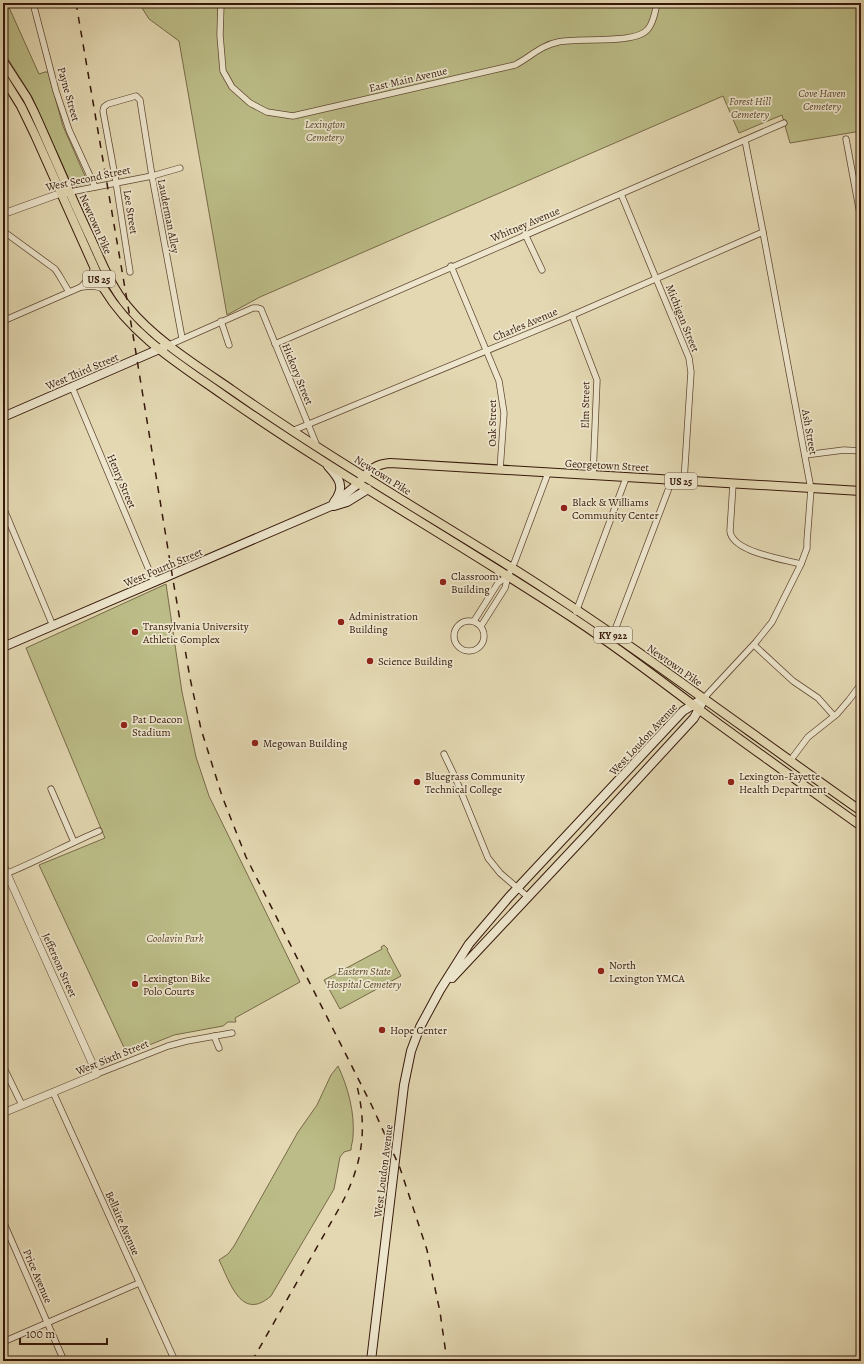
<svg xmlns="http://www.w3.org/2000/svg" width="864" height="1364" viewBox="0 0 864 1364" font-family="Alegreya,serif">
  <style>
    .green { fill: #bbbc87; stroke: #786a48 }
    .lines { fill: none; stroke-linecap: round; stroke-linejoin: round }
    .minor-casing { stroke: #614834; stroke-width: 7 }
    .tertiary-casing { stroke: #614834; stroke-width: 8 }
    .secondary-casing { stroke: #36180a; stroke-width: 10 }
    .primary-casing { stroke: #36180a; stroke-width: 10 }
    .minor { stroke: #ede6cd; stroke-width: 5.5 }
    .tertiary { stroke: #ede6cd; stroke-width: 7 }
    .secondary { stroke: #ede6cd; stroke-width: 8 }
    .primary { stroke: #e3d8b2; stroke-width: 8 }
    .rail { stroke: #36180a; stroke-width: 1.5; stroke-dasharray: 7 7; stroke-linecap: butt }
    .poi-dot { fill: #8f2418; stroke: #ede6cd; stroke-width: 1.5 }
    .labels { text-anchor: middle; stroke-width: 3.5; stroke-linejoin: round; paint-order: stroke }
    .shield { fill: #ede6cd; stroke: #6d5644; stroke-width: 1 }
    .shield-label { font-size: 10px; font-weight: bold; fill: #36180a }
    .street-label { font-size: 11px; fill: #36180a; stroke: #ede6cd }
    .park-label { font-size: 11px; font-style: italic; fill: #5e4930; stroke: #ede6cd }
    .poi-label { font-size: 11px; fill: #36180a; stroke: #ede6cd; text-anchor: start }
  </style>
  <rect width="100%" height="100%" fill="#e3d8b2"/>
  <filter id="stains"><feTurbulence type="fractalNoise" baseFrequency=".005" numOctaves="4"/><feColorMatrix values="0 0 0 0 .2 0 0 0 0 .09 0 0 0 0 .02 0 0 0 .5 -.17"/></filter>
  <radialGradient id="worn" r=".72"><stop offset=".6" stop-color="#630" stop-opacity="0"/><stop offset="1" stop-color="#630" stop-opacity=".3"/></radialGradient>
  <g class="green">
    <polygon points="3,3 7,3 39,74 45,72 48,72 63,126 88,183 76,186 71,184 32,97 3,51"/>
    <polygon points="139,3 861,3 861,131 790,143 782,115 739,133 723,96 260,297 227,315 179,41 149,19"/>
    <polygon points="166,584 182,692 196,757 209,796 300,982 235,1018 236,1022 228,1022 223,1026 174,1035 127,1054 39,865 105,838 26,648"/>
    <polygon points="384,945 388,949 387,950 401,976 340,1009 324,980 382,949 381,947"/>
    <path d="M 338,1066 C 348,1087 355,1113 353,1137 C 353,1141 351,1145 351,1150 L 344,1152 L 340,1157 L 334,1189 L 271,1296 C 241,1322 230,1282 219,1260 L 228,1254 L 234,1246 L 298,1132 L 317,1105 L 331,1075 Z"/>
  </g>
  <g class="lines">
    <g class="minor-casing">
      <g id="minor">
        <polyline points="33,3 56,91 69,130 95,187"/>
        <path d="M 221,3 L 220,35 L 223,71 L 232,87 L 250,103 L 267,112 L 293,116 L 515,65 C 530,57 542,45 558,42 C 578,37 636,45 648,29 C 654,22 655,12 657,3"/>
        <polyline points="846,139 861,219"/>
        <polyline points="70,192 152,176 180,168"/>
        <polyline points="621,194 689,358 691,372 684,481"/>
        <polyline points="3,231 55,269 59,275 69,292"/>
        <polyline points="525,234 542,270"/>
        <polyline points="451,266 499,381 504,413 500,470"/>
        <polyline points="130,272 116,182 103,111 104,107 108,104 136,96 140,100 152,176 182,338"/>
        <polyline points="81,287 90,277 94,268"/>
        <polyline points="572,315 597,380 593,476"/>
        <polyline points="3,321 81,287 94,286 104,289"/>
        <polyline points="221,321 229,345"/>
        <polyline points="275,344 784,123"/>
        <polyline points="169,345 253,308 258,308 261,309 317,446"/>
        <polyline points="72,387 154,582"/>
        <polyline points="292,431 566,318 763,232"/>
        <polyline points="805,455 844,450 861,451"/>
        <path d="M 733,484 L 730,531 C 732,552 783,559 801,564"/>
        <polyline points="3,507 53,626"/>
        <polyline points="576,612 626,478"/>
        <circle cx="469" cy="636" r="15"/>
        <polyline points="474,621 498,583 508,576"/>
        <polyline points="481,626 505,588 508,576 515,561 548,473"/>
        <polyline points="610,643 672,480"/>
        <polyline points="754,645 793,681 818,698 834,716"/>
        <polyline points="704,698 756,642 772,622 801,564 807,548 807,541 811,489 763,232 745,140"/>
        <polyline points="444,754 455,777 488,858 500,873 528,897"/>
        <polyline points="790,761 808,737 837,714 849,700 861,684"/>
        <polyline points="51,789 74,842"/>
        <path d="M 3,875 C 36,862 66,845 99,831"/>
        <polyline points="214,1036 219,1048"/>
        <polyline points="3,1066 22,1105"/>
        <polyline points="97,1074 168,1046 187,1041 232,1033"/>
        <polyline points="53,1092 175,1361"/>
        <polyline points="3,1221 64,1361"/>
        <polyline points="3,1342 139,1283"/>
      </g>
    </g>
    <g class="tertiary-casing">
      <g id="tertiary">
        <polyline points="3,214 61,193 65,193"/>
        <polyline points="3,865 97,1074 3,1113"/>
      </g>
    </g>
    <g class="secondary-casing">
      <g id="secondary">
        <polyline points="3,417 164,347"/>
        <path d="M 328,466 C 339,478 346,487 334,502"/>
        <polyline points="334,506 347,502 368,489"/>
        <polyline points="3,647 331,506 359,483"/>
        <polyline points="452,978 589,832 694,718 702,703"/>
        <polyline points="371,1361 404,1085 411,1051 420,1027 440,990 469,944 509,897 683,711 704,698"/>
      </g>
    </g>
    <g class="primary-casing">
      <g id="primary">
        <path d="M 3,61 L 27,98 L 34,112 C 53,154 71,197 91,239 C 102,263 111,287 128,307 C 155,340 197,366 232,390 C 322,453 416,508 509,566 C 630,642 744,729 861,811"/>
        <path d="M 3,77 L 21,106 L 35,135 L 104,289 C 133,337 181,365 226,397 C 338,475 458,542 573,618 C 617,647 659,679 701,711 C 754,750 808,788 861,826"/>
        <path d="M 361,480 C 369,470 376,464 390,463 L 861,491"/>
      </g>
    </g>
    <use href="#minor" class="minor"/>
    <use href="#tertiary" class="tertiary"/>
    <use href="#secondary" class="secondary"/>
    <use href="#primary" class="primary"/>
    <g class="rail">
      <polyline points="76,3 133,335 173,580 190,678 201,729 222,796 246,857 372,1106 400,1168 427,1250 440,1312 447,1361"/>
      <path d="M 252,1361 L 341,1205 C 363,1163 368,1128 356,1082"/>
    </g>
  </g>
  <g class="poi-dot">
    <circle cx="564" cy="508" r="4"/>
    <circle cx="443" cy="582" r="4"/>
    <circle cx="341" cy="622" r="4"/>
    <circle cx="135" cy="632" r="4"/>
    <circle cx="370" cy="661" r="4"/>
    <circle cx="124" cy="725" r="4"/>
    <circle cx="255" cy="743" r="4"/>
    <circle cx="417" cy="782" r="4"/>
    <circle cx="731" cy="782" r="4"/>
    <circle cx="601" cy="971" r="4"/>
    <circle cx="135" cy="984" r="4"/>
    <circle cx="382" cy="1030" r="4"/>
  </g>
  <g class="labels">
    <g class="shield">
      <rect x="83" y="271" width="32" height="16" rx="3"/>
      <rect x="665" y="473" width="32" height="16" rx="3"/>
      <rect x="594" y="627" width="38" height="16" rx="3"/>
    </g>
    <g class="shield-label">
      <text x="99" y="283">US 25</text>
      <text x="681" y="485">US 25</text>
      <text x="613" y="639">KY 922</text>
    </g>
    <g class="street-label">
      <text transform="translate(408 79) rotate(-13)" y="4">East Main Avenue</text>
      <text transform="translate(69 94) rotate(74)" y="4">Payne Street</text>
      <text transform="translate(88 178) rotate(-12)" y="4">West Second Street</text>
      <text transform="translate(131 212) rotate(81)" y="4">Lee Street</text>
      <text transform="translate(169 216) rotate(79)" y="4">Lauderman Alley</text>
      <text transform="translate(96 224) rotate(66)" y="4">Newtown Pike</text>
      <text transform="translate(525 224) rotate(-23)" y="4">Whitney Avenue</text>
      <text transform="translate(683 318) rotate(68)" y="4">Michigan Street</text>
      <text transform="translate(525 324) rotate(-23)" y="4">Charles Avenue</text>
      <text transform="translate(82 371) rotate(-23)" y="4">West Third Street</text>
      <text transform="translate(298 374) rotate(68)" y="4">Hickory Street</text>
      <text transform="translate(585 405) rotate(-89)" y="4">Elm Street</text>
      <text transform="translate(492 423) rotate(-90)" y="4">Oak Street</text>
      <text transform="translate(810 432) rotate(80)" y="4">Ash Street</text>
      <text transform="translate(607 465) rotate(3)" y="4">Georgetown Street</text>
      <text transform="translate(383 475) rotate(32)" y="4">Newtown Pike</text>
      <text transform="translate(122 481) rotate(67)" y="4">Henry Street</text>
      <text transform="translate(163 567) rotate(-23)" y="4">West Fourth Street</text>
      <text transform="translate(675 665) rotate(35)" y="4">Newtown Pike</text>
      <text transform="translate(643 739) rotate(-47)" y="4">West Loudon Avenue</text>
      <text transform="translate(60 965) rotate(66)" y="4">Jefferson Street</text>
      <text transform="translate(112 1057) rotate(-22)" y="4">West Sixth Street</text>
      <text transform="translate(383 1171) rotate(-83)" y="4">West Loudon Avenue</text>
      <text transform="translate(123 1223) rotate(66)" y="4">Bellaire Avenue</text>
      <text transform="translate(38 1276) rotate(67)" y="4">Price Avenue</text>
    </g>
    <g class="park-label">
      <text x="822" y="97">Cove Haven<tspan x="822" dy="13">Cemetery</tspan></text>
      <text x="750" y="105">Forest Hill<tspan x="750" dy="13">Cemetery</tspan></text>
      <text x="325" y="128">Lexington<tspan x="325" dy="13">Cemetery</tspan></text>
      <text x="175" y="942">Coolavin Park</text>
      <text x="364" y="975">Eastern State<tspan x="364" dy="13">Hospital Cemetery</tspan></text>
    </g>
    <g class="poi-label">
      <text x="572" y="506">Black &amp; Williams<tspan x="572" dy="13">Community Center</tspan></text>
      <text x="451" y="580">Classroom<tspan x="451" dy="13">Building</tspan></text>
      <text x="349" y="620">Administration<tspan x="349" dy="13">Building</tspan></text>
      <text x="143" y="630">Transylvania University<tspan x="143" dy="13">Athletic Complex</tspan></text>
      <text x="378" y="665">Science Building</text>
      <text x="132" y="723">Pat Deacon<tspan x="132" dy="13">Stadium</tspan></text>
      <text x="263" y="747">Megowan Building</text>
      <text x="425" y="780">Bluegrass Community<tspan x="425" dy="13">Technical College</tspan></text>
      <text x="739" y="780">Lexington-Fayette<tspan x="739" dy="13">Health Department</tspan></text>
      <text x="609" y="969">North<tspan x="609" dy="13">Lexington YMCA</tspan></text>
      <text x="143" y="982">Lexington Bike<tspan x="143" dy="13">Polo Courts</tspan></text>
      <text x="390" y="1034">Hope Center</text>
    </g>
  </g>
  <rect width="864" height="1364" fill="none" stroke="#e3d8b2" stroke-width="16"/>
  <rect x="4" y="4" width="856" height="1356" fill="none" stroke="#36180a" stroke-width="2"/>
  <rect x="8" y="8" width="848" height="1348" fill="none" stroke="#36180a"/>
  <path d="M20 1338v6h87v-6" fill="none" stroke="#36180a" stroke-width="2"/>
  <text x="26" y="1338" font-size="12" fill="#36180a" stroke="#ede6cd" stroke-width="3" paint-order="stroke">100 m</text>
  <rect width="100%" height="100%" filter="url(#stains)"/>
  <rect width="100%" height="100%" fill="url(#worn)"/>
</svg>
